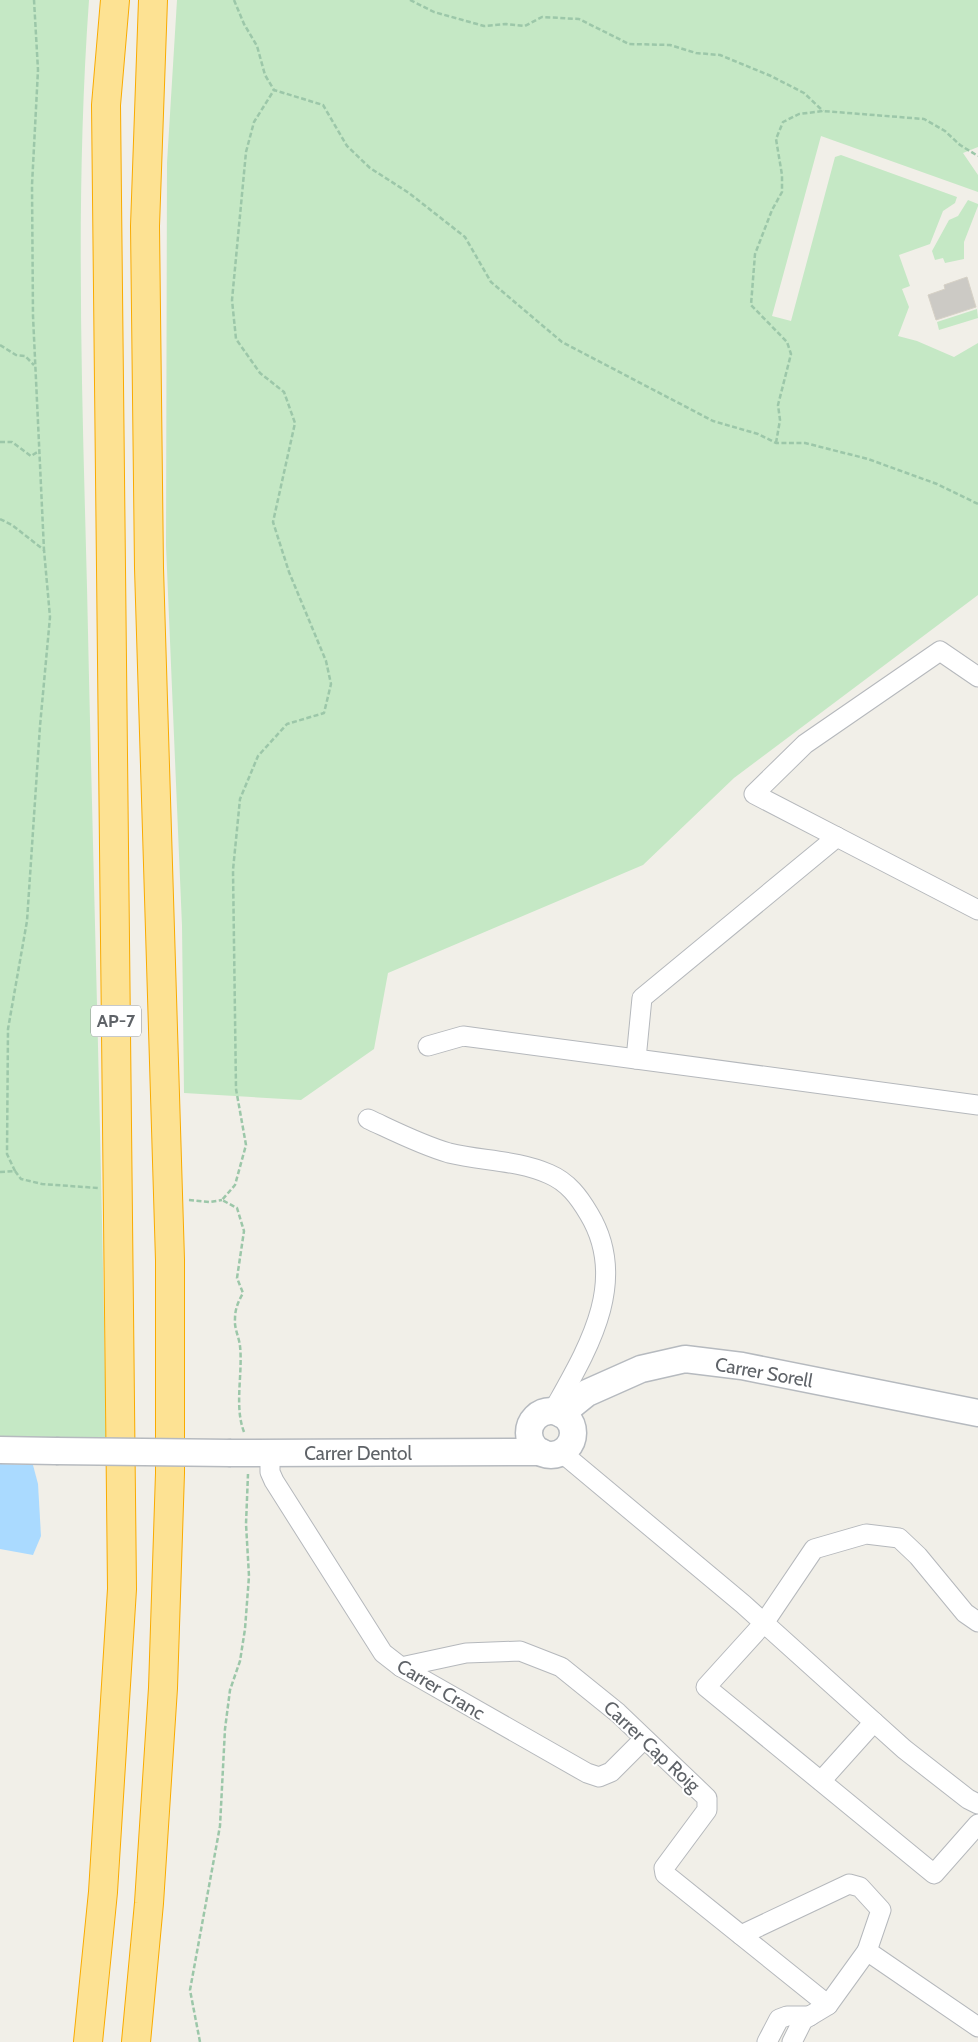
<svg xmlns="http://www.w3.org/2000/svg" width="978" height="2042" viewBox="0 0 978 2042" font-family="Cabin,sans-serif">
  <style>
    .green { fill: #c5e8c5 }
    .water { fill: #aadaff }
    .building { fill: #cccac5; stroke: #d6d1c6 }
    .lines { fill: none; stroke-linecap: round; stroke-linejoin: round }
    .street-casing { stroke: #b5b8bc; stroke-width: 21 }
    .secondary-casing { stroke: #b6babf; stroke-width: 29 }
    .highway-casing { stroke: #f9ab00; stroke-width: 30 }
    .path { stroke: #9cc7a9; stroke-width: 2.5; stroke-dasharray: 5 2.5; stroke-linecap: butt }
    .street { stroke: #fff; stroke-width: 19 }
    .secondary { stroke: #fff; stroke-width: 26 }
    .highway { stroke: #fde293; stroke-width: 28 }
    .secondary-bridge-casing { stroke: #b6babf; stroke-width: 29; stroke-linecap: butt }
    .secondary-bridge { stroke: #fff; stroke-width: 26 }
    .labels { text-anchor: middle; stroke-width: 4; stroke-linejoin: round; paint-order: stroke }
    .shield { fill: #fff; stroke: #8f9295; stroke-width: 1 }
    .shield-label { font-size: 18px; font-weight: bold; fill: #5f6368 }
    .street-label { font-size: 19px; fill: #5f6368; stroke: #fff }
  </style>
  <rect width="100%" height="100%" fill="#f1efe8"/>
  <g class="green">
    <path d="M 0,0 L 89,0 C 75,195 82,391 87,587 C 93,872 102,1157 106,1443 L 0,1441 Z"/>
    <polygon points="177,0 978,0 978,147 963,153 978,175 978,192 821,136 772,316 791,321 835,157 841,155 957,197 955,203 943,211 930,244 899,255 910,286 902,289 909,307 898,336 917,341 954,357 978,343 978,595 734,778 643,865 388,973 374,1049 301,1100 184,1093 182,926 166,546 167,163"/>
    <polygon points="968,200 978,204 978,206 964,242 964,259 945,263 943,258 935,260 932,251 949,220 958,216"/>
    <polygon points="977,309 978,318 939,330 937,322"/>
  </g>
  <polygon class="water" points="0,1464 33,1465 38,1484 41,1536 33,1555 0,1549"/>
  <polygon class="building" points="967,277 976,307 936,320 928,295 945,289 944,285"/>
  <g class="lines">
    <g class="street-casing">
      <g id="street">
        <polyline points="837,837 754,794 805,744 940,651 978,677"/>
        <polyline points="978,910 837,837 642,998 636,1059 978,1105"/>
        <polyline points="428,1046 463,1036 636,1059"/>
        <path d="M 368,1119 C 394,1131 421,1145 449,1153 C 482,1161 517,1160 549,1174 C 568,1182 579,1197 589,1214 C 630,1282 587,1350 553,1411"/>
        <polyline points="561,1452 743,1604 904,1749 968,1799 978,1804"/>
        <polyline points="270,1453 270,1472 274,1481 383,1653 401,1667 587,1773 599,1777 611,1772 644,1739"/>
        <polyline points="978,1622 965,1613 918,1556 899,1538 866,1534 814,1549 764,1623 706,1687 934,1874 978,1824"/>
        <polyline points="401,1667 466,1653 520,1651 561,1667 618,1713 707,1798 707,1810 664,1868 665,1874 828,2005"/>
        <polyline points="821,1781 874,1722"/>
        <polyline points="741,1935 849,1884 860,1887 881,1910 867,1951"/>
        <polyline points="767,2042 779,2019 787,2016 810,2016"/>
        <polyline points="792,2042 803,2020 828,2005 867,1951 978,2027"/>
      </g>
    </g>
    <g class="secondary-casing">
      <g id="secondary">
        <circle cx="551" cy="1433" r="22"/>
        <polyline points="561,1414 587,1393 641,1369 685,1359 742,1366 978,1413"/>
        <polyline points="0,1450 56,1451"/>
        <polyline points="231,1453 541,1452"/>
      </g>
    </g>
    <g class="highway-casing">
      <g id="highway">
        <polyline points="88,2042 103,1892 122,1589 106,105 115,0"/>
        <polyline points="136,2042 149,1903 163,1688 170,1473 170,1260 149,568 145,226 153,0"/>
      </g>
    </g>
    <g class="path">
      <polyline points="234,0 244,24 257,46 265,75 274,90 323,105 347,146 370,168 409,193 465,237 491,282 562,342 713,421 758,434 776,443 805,443 868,459 937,484 978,504"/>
      <polyline points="410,0 434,12 484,26 506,24 525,26 542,17 579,19 629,44 670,45 696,53 720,55 771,76 804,93 823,111"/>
      <polyline points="0,345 16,355 25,356 34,365"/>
      <polyline points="0,442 12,442 31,456 39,451"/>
      <polyline points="776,443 780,420 778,405 791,354 787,342 751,305 755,254 772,210 782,192 782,175 776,139 783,122 799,114 823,111 924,119 945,131 960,145 978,156"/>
      <polyline points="0,519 12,525 44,550 33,316 32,185 38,70 34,0"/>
      <polyline points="15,1171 7,1154 8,1029 27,921 40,726 50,617 44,550"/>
      <polyline points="0,1172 15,1171 21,1179 42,1184 98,1188"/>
      <polyline points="189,1200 210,1202 222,1200"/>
      <path d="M 244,1432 C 234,1406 243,1374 240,1346 C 239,1337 234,1328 235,1319 C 235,1309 238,1302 243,1293 L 237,1278 L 244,1231 L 237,1208 L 222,1200 L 235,1185 L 246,1145 L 236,1089 L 233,870 L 240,799 L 258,756 L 287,724 L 324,713 L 331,684 L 326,661 L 289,572 L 273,522 L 295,423 L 284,392 L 260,373 L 236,339 L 232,300 L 246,152 L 254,122 L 274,90"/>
      <polyline points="200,2042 190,1990 220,1826 225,1729 230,1690 240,1661 245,1629 249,1576 246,1524 248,1474"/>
    </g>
    <use href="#street" class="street"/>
    <use href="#secondary" class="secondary"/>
    <use href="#highway" class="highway"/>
    <g class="secondary-bridge-casing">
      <polyline id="secondary-bridge" points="56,1451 231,1453"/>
    </g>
    <use href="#secondary-bridge" class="secondary-bridge"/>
  </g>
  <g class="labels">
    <rect class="shield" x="91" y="1005.5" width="50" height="31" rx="4"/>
    <g class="shield-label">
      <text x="116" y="1027">AP-7</text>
    </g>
    <g class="street-label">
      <text transform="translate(764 1372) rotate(10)" y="7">Carrer Sorell</text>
      <text x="358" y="1460">Carrer Dentol</text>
      <text transform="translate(441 1689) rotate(31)" y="7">Carrer Cranc</text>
      <text transform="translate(652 1746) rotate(43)" y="7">Carrer Cap Roig</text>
    </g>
  </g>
</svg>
